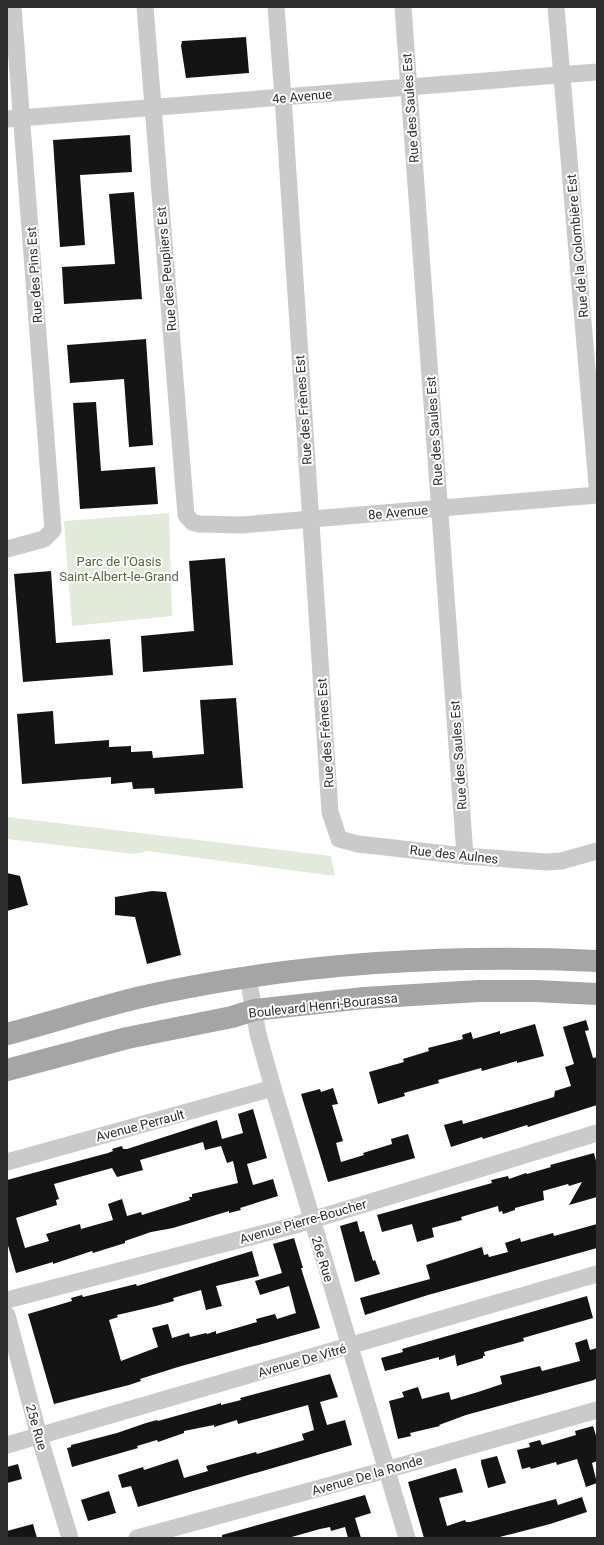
<svg xmlns="http://www.w3.org/2000/svg" width="604" height="1545" viewBox="0 0 604 1545" font-family="Roboto,sans-serif">
  <style>
    .green { fill: #e2ebd9 }
    .building { fill: #141414; fill-rule: evenodd }
    .lines { fill: none; stroke-linecap: round; stroke-linejoin: round }
    .minor { stroke: #cacaca; stroke-width: 17 }
    .major { stroke: #a5a5a5; stroke-width: 22 }
    .labels { text-anchor: middle; stroke-width: 4; stroke-linejoin: round; paint-order: stroke }
    .street-label { font-size: 13px; fill: #2d2d2d; stroke: #fff }
    .park-label { font-size: 13px; fill: #4e6939; stroke: #fff }
  </style>
  <rect width="100%" height="100%" fill="#fff"/>
  <g class="green">
    <polygon points="169,513 172,616 72,626 64,521"/>
    <polygon points="7,817 331,856 335,876 147,851 134,854 7,839"/>
  </g>
  <g class="building">
    <polygon points="246,37 249,73 186,78 181,46 182,41"/>
    <polygon points="130,135 132,172 80,175 85,245 60,247 53,140"/>
    <polygon points="134,192 142,299 64,304 62,267 115,264 109,194"/>
    <polygon points="146,339 153,445 129,447 124,379 70,383 67,345"/>
    <polygon points="96,402 101,471 155,467 158,504 80,509 73,403"/>
    <polygon points="225,558 233,665 143,672 141,636 194,631 189,561"/>
    <polygon points="51,571 56,643 110,639 113,675 23,682 14,574"/>
    <polygon points="236,698 243,788 155,794 154,788 133,789 132,782 111,784 111,777 22,784 17,714 53,711 55,744 109,740 109,747 131,746 131,752 152,751 153,758 204,754 200,700"/>
    <polygon points="7,873 20,876 28,905 7,911"/>
    <polygon points="152,891 166,892 181,955 147,964 135,917 115,915 115,897"/>
    <polygon points="586,1020 589,1030 585,1031 593,1058 597,1057 597,1105 528,1127 527,1125 483,1139 482,1137 451,1147 444,1125 462,1120 463,1124 554,1097 555,1091 571,1086 565,1067 574,1064 563,1027"/>
    <polygon points="535,1024 544,1056 517,1063 517,1061 482,1071 481,1068 438,1080 439,1083 404,1093 405,1096 378,1104 369,1072 404,1062 403,1059 429,1051 428,1048 463,1039 462,1035 471,1032 473,1039 500,1031 500,1034"/>
    <polygon points="333,1088 338,1104 332,1105 343,1141 336,1143 341,1162 364,1155 363,1153 392,1144 391,1139 408,1134 415,1158 328,1182 301,1094 320,1089 321,1092"/>
    <path d="M 253,1109 L 267,1158 L 247,1164 L 253,1185 L 273,1179 L 278,1196 L 240,1208 L 241,1210 L 229,1213 L 229,1211 L 173,1228 L 151,1232 L 125,1241 L 125,1243 L 93,1253 L 92,1251 L 53,1264 L 53,1262 L 16,1273 L 7,1242 L 7,1180 L 108,1153 L 113,1151 L 112,1149 L 122,1146 L 123,1149 L 127,1149 L 217,1120 L 222,1139 L 243,1133 L 238,1114 ZM 203,1142 L 205,1150 L 221,1146 L 227,1163 L 233,1161 L 238,1183 L 192,1194 L 192,1197 L 189,1197 L 190,1200 L 142,1215 L 141,1212 L 127,1216 L 122,1199 L 108,1204 L 113,1220 L 81,1229 L 80,1224 L 46,1234 L 49,1241 L 25,1248 L 16,1218 L 57,1205 L 56,1200 L 59,1199 L 54,1184 L 112,1168 L 117,1177 L 143,1170 L 140,1160 Z"/>
    <polygon points="594,1153 597,1165 597,1197 569,1205 582,1182 569,1186 568,1184 543,1191 544,1200 515,1208 515,1210 503,1214 502,1211 499,1212 498,1206 461,1217 462,1220 432,1228 434,1237 417,1242 412,1224 382,1232 377,1215 492,1183 491,1180 508,1176 509,1179 526,1173 527,1174 551,1167 550,1165"/>
    <polygon points="357,1221 360,1232 364,1231 373,1261 375,1260 380,1274 355,1282 340,1226"/>
    <polygon points="597,1224 597,1248 428,1295 365,1315 360,1298 430,1279 426,1265 482,1247 484,1255 488,1254 489,1257 508,1252 505,1243 520,1238 521,1242 553,1233 554,1236"/>
    <polygon points="294,1238 303,1268 301,1268 320,1328 178,1367 140,1379 141,1381 129,1385 54,1404 28,1314 72,1301 71,1298 82,1295 83,1297 136,1284 137,1286 252,1251 259,1276 216,1286 222,1306 206,1310 201,1290 173,1298 174,1301 156,1306 117,1315 118,1317 109,1320 121,1361 158,1347 152,1328 168,1324 172,1338 189,1333 190,1337 206,1333 207,1334 216,1331 216,1334 257,1322 256,1319 275,1314 277,1319 296,1313 289,1286 260,1295 255,1281 282,1273 273,1244"/>
    <polygon points="587,1296 593,1318 523,1338 524,1341 484,1352 485,1356 483,1356 483,1358 457,1366 455,1355 439,1360 439,1357 385,1371 381,1358 403,1352 402,1349"/>
    <polygon points="587,1339 590,1350 597,1348 597,1378 594,1380 466,1415 439,1425 440,1426 410,1433 411,1436 398,1439 389,1401 404,1397 402,1392 418,1387 422,1399 449,1392 451,1400 478,1392 502,1384 500,1376 540,1366 542,1371 580,1361 575,1343"/>
    <polygon points="330,1374 338,1397 320,1402 327,1425 345,1420 352,1445 138,1507 131,1486 122,1488 118,1475 143,1467 144,1470 178,1459 184,1478 208,1471 206,1466 256,1452 257,1454 304,1440 302,1434 314,1430 308,1405 238,1424 237,1420 214,1427 214,1425 184,1431 184,1433 158,1442 157,1440 137,1446 138,1448 72,1467 67,1448 71,1447 71,1445 117,1433 146,1423 157,1420 158,1421 215,1405 221,1403 221,1405 241,1400 240,1398"/>
    <polygon points="593,1426 597,1439 597,1461 592,1463 597,1483 586,1487 577,1459 557,1465 556,1462 531,1469 530,1467 522,1469 517,1450 530,1447 529,1443 540,1440 542,1445 576,1435 575,1431"/>
    <polygon points="497,1456 506,1483 488,1488 481,1463 481,1460"/>
    <polygon points="18,1464 22,1479 7,1483 7,1467"/>
    <polygon points="456,1468 463,1492 439,1498 447,1526 465,1520 466,1522 470,1522 556,1499 558,1505 582,1497 587,1512 550,1524 496,1538 424,1538 408,1482"/>
    <polygon points="109,1491 116,1513 88,1521 81,1500"/>
    <polygon points="365,1495 371,1513 355,1518 361,1538 348,1538 345,1527 331,1531 330,1527 320,1529 288,1538 222,1538 222,1535"/>
    <polygon points="33,1524 37,1538 7,1538 7,1531"/>
  </g>
  <g class="lines">
    <g class="minor">
      <polyline points="145,7 186,515 192,522 199,524 241,525 597,495"/>
      <polyline points="276,7 283,97 330,812 339,839 358,844 465,856 546,862 561,861 597,851"/>
      <polyline points="403,7 465,856"/>
      <polyline points="556,7 597,485"/>
      <polyline points="7,119 597,72"/>
      <polyline points="7,549 44,539 53,530 13,7"/>
      <polyline points="248,977 258,1034 273,1088 407,1538"/>
      <polyline points="7,1162 273,1088"/>
      <polyline points="7,1300 292,1226 597,1133"/>
      <polyline points="7,1315 39,1436 70,1538"/>
      <polyline points="7,1445 597,1274"/>
      <polyline points="137,1538 386,1470 597,1410"/>
    </g>
    <g class="major">
      <path d="M 7,1034 C 52,1022 96,1008 141,997 C 291,963 443,954 597,961"/>
      <polyline points="7,1070 127,1038 232,1017 254,1010 364,998 479,991 535,991 597,994"/>
    </g>
  </g>
  <g class="labels">
    <g class="street-label">
      <text transform="translate(302 96) rotate(-5)" y="5">4e Avenue</text>
      <text transform="translate(410 108) rotate(-94)" y="5">Rue des Saules Est</text>
      <text transform="translate(577 246) rotate(-95)" y="5">Rue de la Colombière Est</text>
      <text transform="translate(166 269) rotate(-95)" y="5">Rue des Peupliers Est</text>
      <text transform="translate(34 275) rotate(-94)" y="5">Rue des Pins Est</text>
      <text transform="translate(303 410) rotate(-94)" y="5">Rue des Frênes Est</text>
      <text transform="translate(434 431) rotate(-94)" y="5">Rue des Saules Est</text>
      <text transform="translate(398 512) rotate(-5)" y="5">8e Avenue</text>
      <text transform="translate(325 733) rotate(-94)" y="5">Rue des Frênes Est</text>
      <text transform="translate(458 755) rotate(-94)" y="5">Rue des Saules Est</text>
      <text transform="translate(454 854) rotate(6)" y="5">Rue des Aulnes</text>
      <text transform="translate(323 1005) rotate(-6)" y="5">Boulevard Henri-Bourassa</text>
      <text transform="translate(140 1125) rotate(-15)" y="5">Avenue Perrault</text>
      <text transform="translate(303 1221) rotate(-16)" y="5">Avenue Pierre-Boucher</text>
      <text transform="translate(323 1259) rotate(73)" y="5">26e Rue</text>
      <text transform="translate(302 1360) rotate(-16)" y="5">Avenue De Vitré</text>
      <text transform="translate(37 1427) rotate(74)" y="5">25e Rue</text>
      <text transform="translate(367 1475) rotate(-16)" y="5">Avenue De la Ronde</text>
    </g>
    <g class="park-label">
      <text x="119" y="566">Parc de l'Oasis<tspan x="119" dy="15">Saint-Albert-le-Grand</tspan></text>
    </g>
  </g>
  <rect width="604" height="1545" fill="none" stroke="#2d2d2d" stroke-width="16"/>
</svg>
